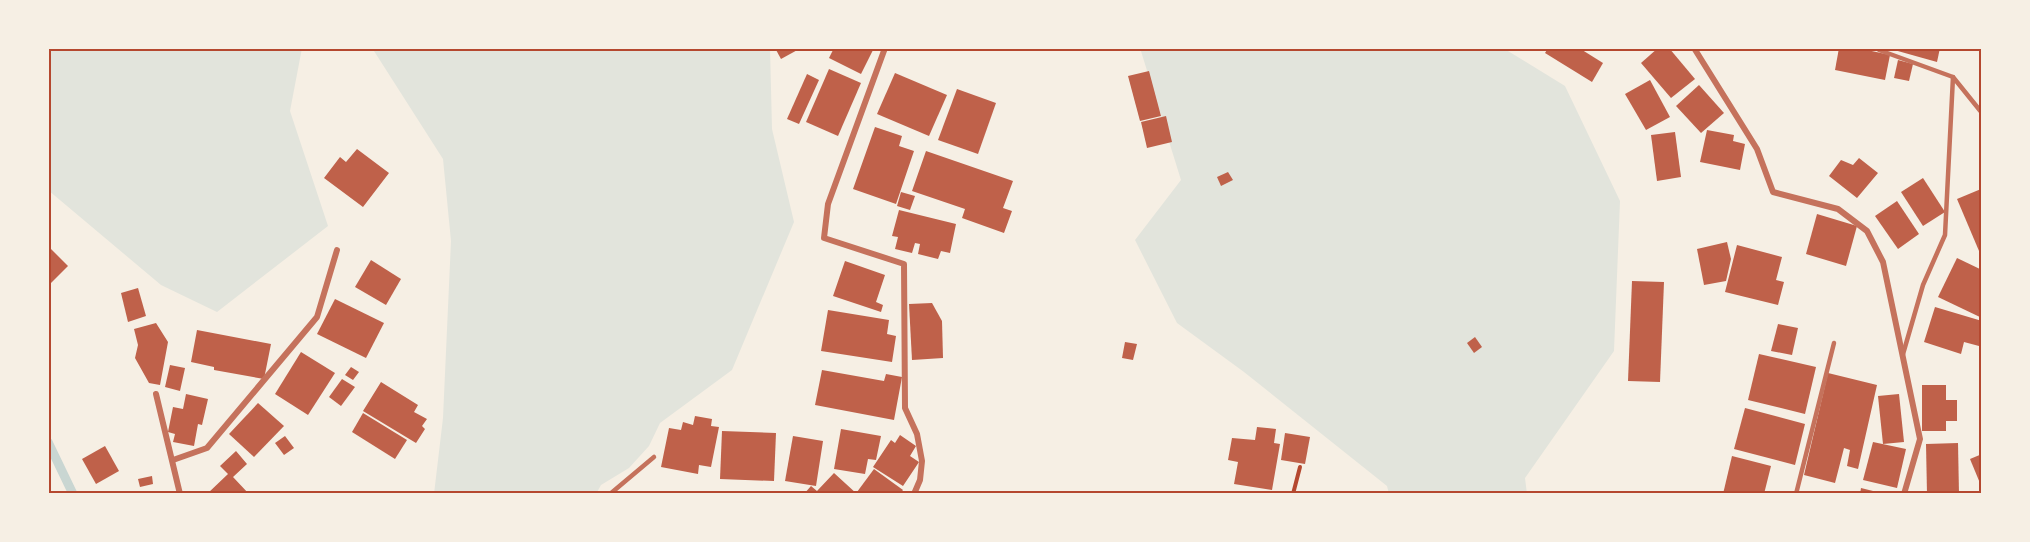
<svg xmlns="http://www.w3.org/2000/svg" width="2030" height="542" viewBox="0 0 2030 542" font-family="Barlow,sans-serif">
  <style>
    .green { fill: #e2e4dc }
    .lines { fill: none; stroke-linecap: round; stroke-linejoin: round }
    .stream { stroke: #c9d6d2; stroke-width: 9 }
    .building { fill: #bf614a }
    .path { stroke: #b5482f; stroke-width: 4 }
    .service { stroke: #c5725c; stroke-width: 4.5 }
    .minor { stroke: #c5725c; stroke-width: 6 }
    .neatline { fill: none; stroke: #b5482f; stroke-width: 2 }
  </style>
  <rect width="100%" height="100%" fill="#f6efe4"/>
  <g class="green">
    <polygon points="48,48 302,48 290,111 328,226 217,312 161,285 48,190"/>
    <polygon points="368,48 770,48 772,129 794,222 732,370 660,423 649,446 629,468 601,485 596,494 434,494 443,418 451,241 443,159 374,51"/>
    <polygon points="1140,48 1503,48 1565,86 1620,201 1614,351 1525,478 1527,494 1389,494 1387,486 1244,372 1177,323 1135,240 1181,180"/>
  </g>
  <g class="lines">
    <polyline class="stream" points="48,442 73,494"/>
  </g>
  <g class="building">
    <polygon points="775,48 801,48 781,59"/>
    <polygon points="834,48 874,48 861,74 829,58"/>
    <polygon points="1548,48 1579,48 1603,63 1592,82 1545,53"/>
    <polygon points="1658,48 1669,48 1695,79 1671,98 1641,63"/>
    <polygon points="1839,48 1858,48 1890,55 1885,80 1835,70"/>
    <polygon points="1887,48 1940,48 1937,62"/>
    <polygon points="1898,60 1913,64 1909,81 1894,78"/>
    <polygon points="829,69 861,83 838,136 806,122"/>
    <polygon points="1149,71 1161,116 1140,121 1128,76"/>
    <polygon points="895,73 947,95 929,136 877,114"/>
    <polygon points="807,74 819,80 799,124 787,119"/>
    <polygon points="1650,80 1670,117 1646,130 1625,94"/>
    <polygon points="1699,85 1724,113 1701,133 1676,106"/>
    <polygon points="957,89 996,103 978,154 938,140"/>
    <polygon points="1166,116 1172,142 1147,148 1141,122"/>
    <polygon points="875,127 902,136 899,146 914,151 896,204 853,189"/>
    <polygon points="1707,130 1734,135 1733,141 1745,144 1740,170 1700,162"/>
    <polygon points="1675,132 1681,177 1657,181 1651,135"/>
    <polygon points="357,149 389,173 363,207 324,178 340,157 346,162"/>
    <polygon points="926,151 1013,181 1003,208 1012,211 1004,233 962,218 965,209 912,191"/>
    <polygon points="1859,158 1878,173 1857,198 1829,176 1841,160 1853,165"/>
    <polygon points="1228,172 1233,180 1221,186 1217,177"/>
    <polygon points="1923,178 1945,212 1923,226 1901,192"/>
    <polygon points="1981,189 1982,190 1982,258 1957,199"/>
    <polygon points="901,192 915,196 910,210 897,206"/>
    <polygon points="1897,201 1919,234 1898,249 1875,216"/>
    <polygon points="899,210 956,224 950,253 941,251 938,259 918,254 920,244 915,243 912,253 895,249 898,237 892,236"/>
    <polygon points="1817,214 1857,226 1846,266 1806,254"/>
    <polygon points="1727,242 1731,259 1726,281 1704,285 1697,249"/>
    <polygon points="1737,245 1782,257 1776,280 1784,282 1778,305 1725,292"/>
    <polygon points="48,246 68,266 50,284 48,282"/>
    <polygon points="1957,258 1982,270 1982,318 1938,297"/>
    <polygon points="371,260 401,279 386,305 355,287"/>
    <polygon points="845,261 885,275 876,302 883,305 881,312 833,296"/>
    <polygon points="1632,281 1664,282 1660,382 1628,381"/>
    <polygon points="138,288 146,316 128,322 121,293"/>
    <polygon points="335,299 384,323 366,358 317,334"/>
    <polygon points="932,303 942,321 943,358 912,360 909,304"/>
    <polygon points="1935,307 1982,321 1982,337 1979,346 1964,342 1961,354 1924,342"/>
    <polygon points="828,310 889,320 887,334 896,336 892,362 821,351"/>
    <polygon points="156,323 168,342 160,385 149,383 135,358 138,345 134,329"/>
    <polygon points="1778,324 1798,328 1792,355 1771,351"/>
    <polygon points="197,330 271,344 264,379 214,370 214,367 191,362"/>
    <polygon points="1475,337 1482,347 1474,353 1467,343"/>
    <polygon points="1125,342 1137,344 1133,360 1122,358"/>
    <polygon points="301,352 335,373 308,415 275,394"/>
    <polygon points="1759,354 1816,367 1805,414 1748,400"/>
    <polygon points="170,365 185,368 180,391 165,387"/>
    <polygon points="351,367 359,372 353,380 345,375"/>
    <polygon points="822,370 884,381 886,374 902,377 894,420 815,405"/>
    <polygon points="1828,373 1877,385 1858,469 1847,466 1850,450 1844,448 1835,483 1804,475"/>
    <polygon points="342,379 355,387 341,406 329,397"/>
    <polygon points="381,382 418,405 414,412 427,419 422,426 425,429 416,443 363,411"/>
    <polygon points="1922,385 1946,385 1946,400 1957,400 1957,421 1946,421 1946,431 1922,431"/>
    <polygon points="186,394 208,399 202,425 198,424 194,446 173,442 175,434 168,432 173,407 183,409"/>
    <polygon points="1899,394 1904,442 1883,444 1878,396"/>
    <polygon points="258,403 284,426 254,457 229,434"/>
    <polygon points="1745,408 1805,424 1795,465 1734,449"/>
    <polygon points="363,413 407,440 395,459 352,432"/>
    <polygon points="695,416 712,419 711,426 719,427 711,467 699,465 698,474 661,467 669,428 681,430 683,422 693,425"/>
    <polygon points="1257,427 1276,429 1274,443 1280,444 1272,490 1234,484 1238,462 1228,460 1232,438 1255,440"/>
    <polygon points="841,429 881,436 876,460 868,459 865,474 834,469"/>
    <polygon points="722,431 776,433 774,481 720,479"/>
    <polygon points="1285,433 1310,437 1305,464 1281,460"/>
    <polygon points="900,435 916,446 910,456 919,462 903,486 873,467 891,440 895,443"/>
    <polygon points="285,436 294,448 284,455 275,443"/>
    <polygon points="793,436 823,441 816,486 785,481"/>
    <polygon points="1873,442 1906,449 1897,488 1863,480"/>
    <polygon points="1958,443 1959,494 1927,494 1926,444"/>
    <polygon points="105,446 119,471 96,484 82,459"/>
    <polygon points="236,451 247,464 233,477 249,494 207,494 228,474 220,466"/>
    <polygon points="1982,454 1982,488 1970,459"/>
    <polygon points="1732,456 1771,466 1764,494 1723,494"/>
    <polygon points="874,469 903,490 900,494 859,494 857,492"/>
    <polygon points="834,473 857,494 804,494 811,486 817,491"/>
    <polygon points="152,476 153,484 140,487 138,479"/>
    <polygon points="1861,488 1881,493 1881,494 1860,494"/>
  </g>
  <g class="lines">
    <polyline class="path" points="1293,494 1300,467"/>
    <g class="service">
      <polyline points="1879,50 1953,77 1982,113"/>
      <polyline points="1903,354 1923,285 1945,235 1953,77"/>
      <polyline points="610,494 654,457"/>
      <polyline points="1796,494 1834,343"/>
    </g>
    <g class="minor">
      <polyline points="885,48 828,204 824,238 904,264 905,408 917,434 922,461 920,480 914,494"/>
      <polyline points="1694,48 1757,149 1773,192 1838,209 1867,231 1883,262 1920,439 1904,494"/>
      <polyline points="156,394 180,494"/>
      <polyline points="173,460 207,448 317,317 337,250"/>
    </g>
  </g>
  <rect width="2030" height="542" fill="none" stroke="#f6efe4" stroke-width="99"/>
  <rect x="50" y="50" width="1930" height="442" class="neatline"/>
</svg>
